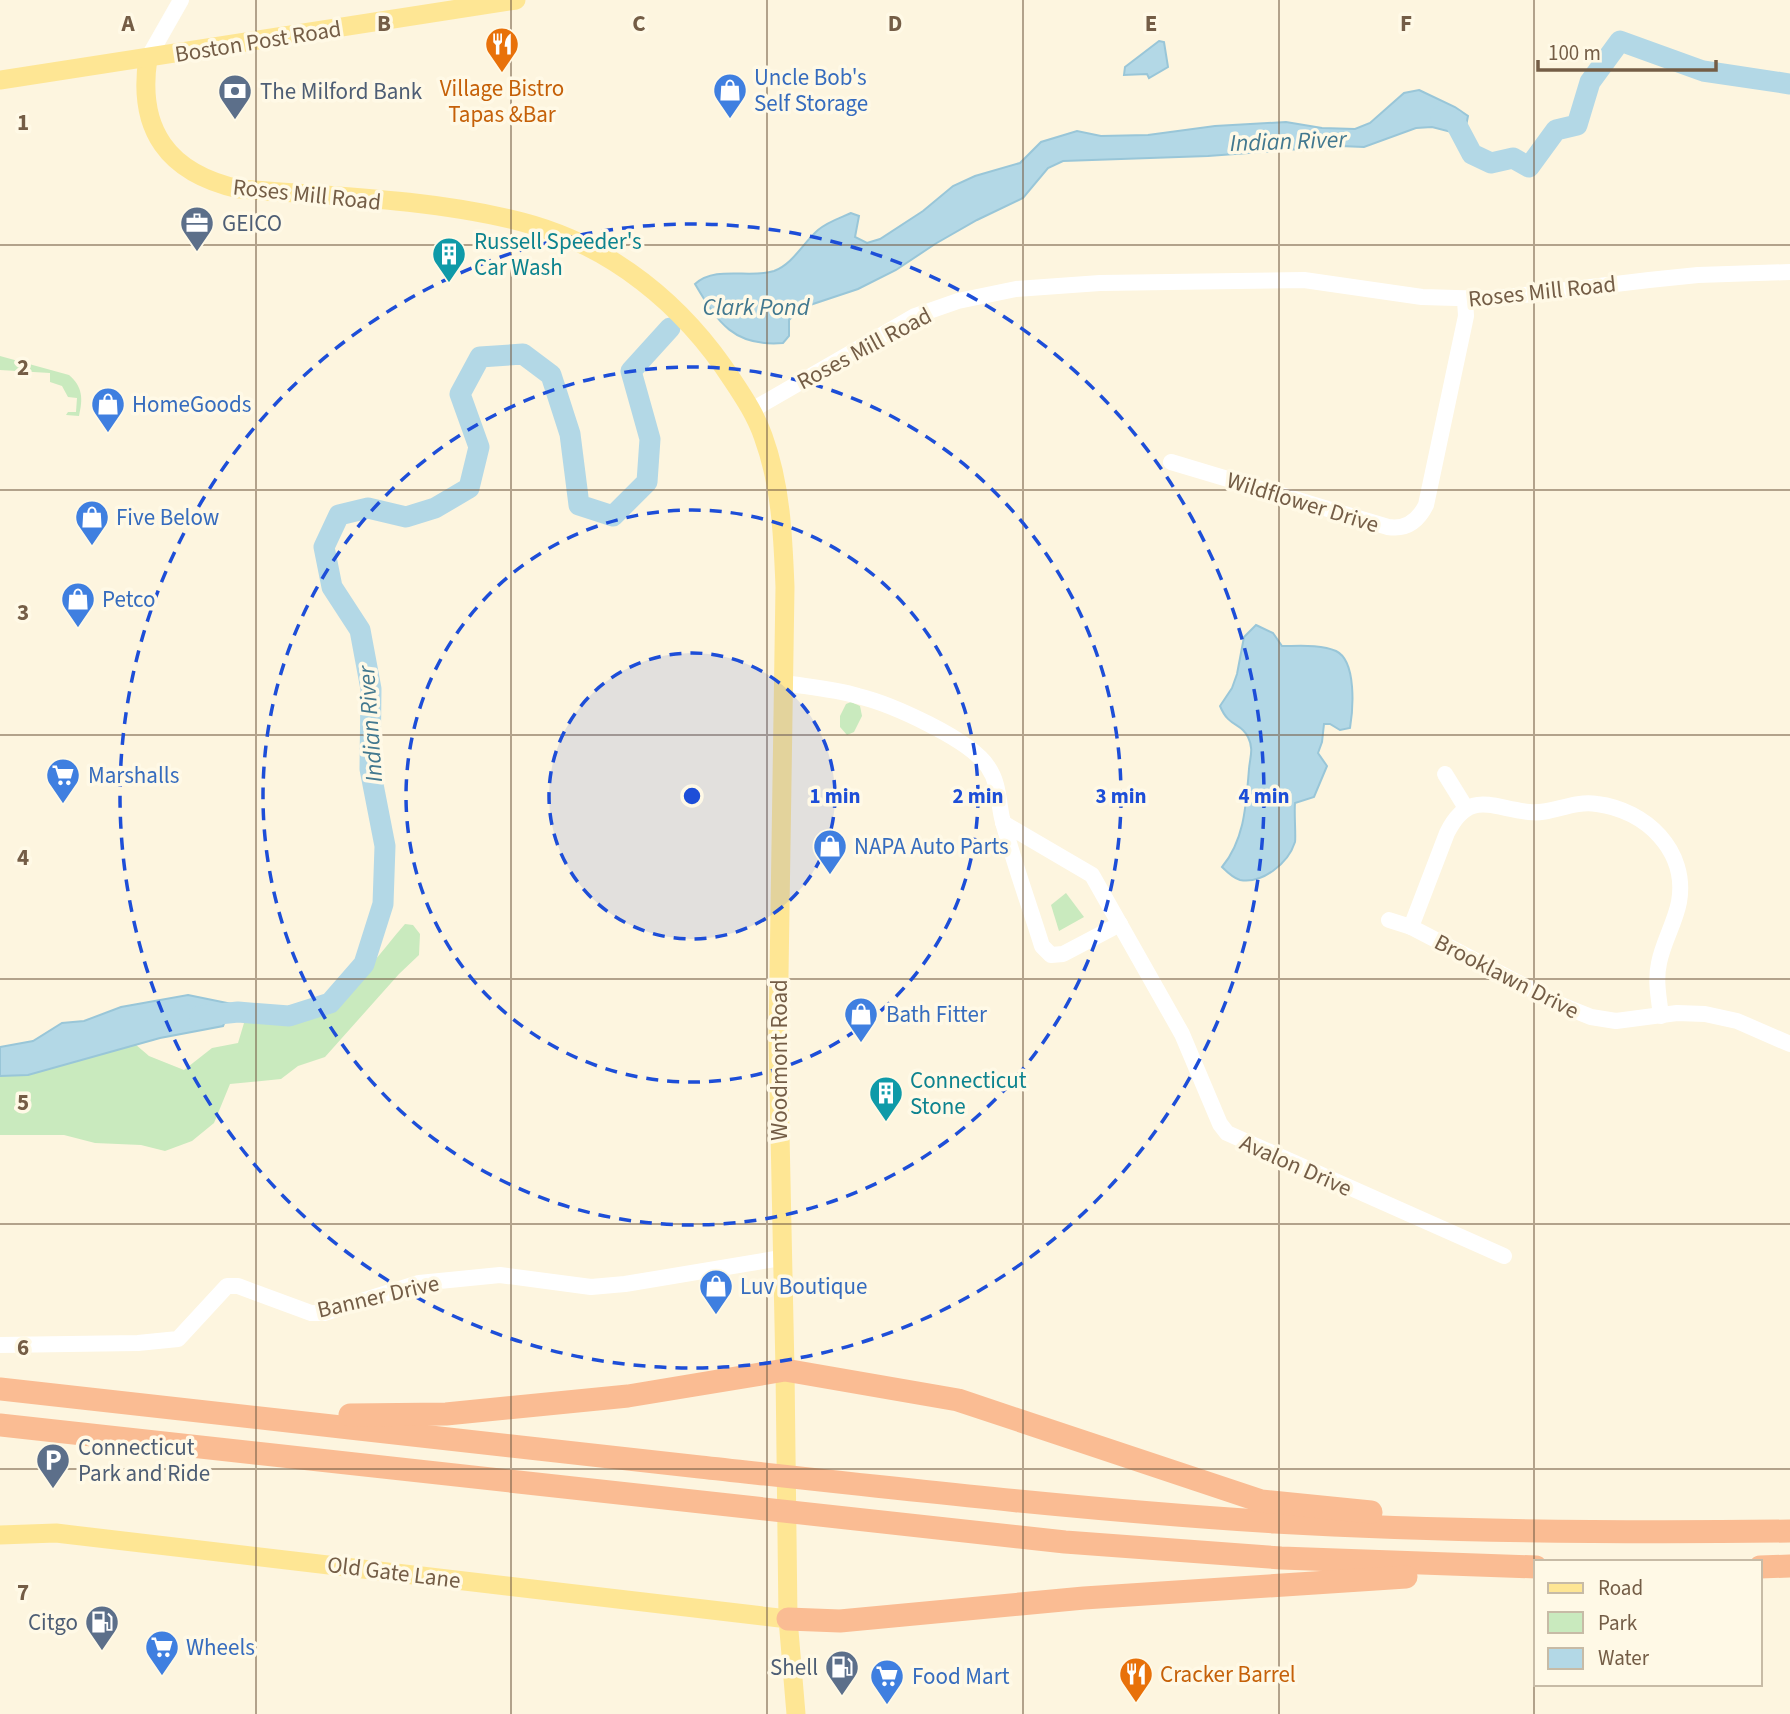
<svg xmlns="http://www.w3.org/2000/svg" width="1790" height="1714" viewBox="0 0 1790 1714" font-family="'Source Sans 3',sans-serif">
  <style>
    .green { fill: #c9eabe }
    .water { fill: #b3d8e6; stroke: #99c6d8; stroke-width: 2 }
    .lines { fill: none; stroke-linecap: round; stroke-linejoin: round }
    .river { stroke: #b3d8e6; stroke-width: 21 }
    .minor { stroke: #fff; stroke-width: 16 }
    .major { stroke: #fee694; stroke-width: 19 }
    .highway { stroke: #fabc93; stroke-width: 23 }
    .grid { fill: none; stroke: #745d46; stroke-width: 2; stroke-opacity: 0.55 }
    .ring { fill: none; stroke: #1d4ed8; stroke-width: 3.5; stroke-dasharray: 12 9 }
    .labels { text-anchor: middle; stroke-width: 7; stroke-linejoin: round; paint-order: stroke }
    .street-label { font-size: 23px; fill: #745d46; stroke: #fff9e6 }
    .shop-label { font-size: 23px; fill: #366cbe; stroke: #fff9e6; text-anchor: start }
    .food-label { font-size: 23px; fill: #c56008; stroke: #fff9e6 }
    .service-label { font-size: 23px; fill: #4e5e75; stroke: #fff9e6; text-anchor: start }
    .culture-label { font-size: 23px; fill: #0d838f; stroke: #fff9e6; text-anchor: start }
    .water-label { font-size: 24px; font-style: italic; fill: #42788f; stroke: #fff9e6 }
    .grid-label { font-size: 23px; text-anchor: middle; font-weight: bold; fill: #745d46; stroke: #fff9e6; stroke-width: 7; stroke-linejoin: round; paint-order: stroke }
    .centre { fill: #1d4ed8; stroke: #fff9e6; stroke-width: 3.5 }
    .ring-label { font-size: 21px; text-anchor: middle; font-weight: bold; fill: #1d4ed8; stroke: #fff9e6; stroke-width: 7; stroke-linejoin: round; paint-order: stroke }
  </style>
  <rect width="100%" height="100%" fill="#fdf5df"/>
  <g class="green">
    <path d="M 0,356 L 69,375 C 83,387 83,399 79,416 L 66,415 L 68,412 L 76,412 L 77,398 L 68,397 L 62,386 L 50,382 L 50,373 L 0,370 Z"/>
    <polygon points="851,702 860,706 862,716 854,732 847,735 840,727 840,716 846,704"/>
    <polygon points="1066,893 1084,917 1059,931 1051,905"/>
    <path d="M 405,924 L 413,925 L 420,934 L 419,955 L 399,974 L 325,1057 L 298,1066 L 281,1079 L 230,1084 L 214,1123 L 192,1141 L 165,1151 L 141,1145 L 95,1143 L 64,1135 L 0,1135 L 0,1076 L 28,1075 L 135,1044 L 149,1056 L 184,1070 L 212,1048 L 238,1043 L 244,1023 L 253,1008 L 282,1007 L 324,1011 C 356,987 379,954 405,924 Z"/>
  </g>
  <g class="water">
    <polygon points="1159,41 1164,42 1168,67 1149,78 1147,74 1124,75 1125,67"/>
    <path d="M 1419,90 L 1455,107 L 1468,116 L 1465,131 L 1459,134 L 1432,127 L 1416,128 L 1364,147 L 1340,146 L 1208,156 L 1063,161 L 1048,168 L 1023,198 L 977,220 L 935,244 L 896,270 L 858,289 L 807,306 L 797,312 L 789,320 L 789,336 L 783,343 C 734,347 718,323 695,284 C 716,265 750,279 774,271 C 793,264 803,243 818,230 C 827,222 840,218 851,213 L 859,216 L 855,237 L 867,243 L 880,239 L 923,211 L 953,186 L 975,176 L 1020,163 L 1041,142 L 1077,131 L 1101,136 L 1148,135 L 1215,126 L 1286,122 L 1322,128 L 1355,129 L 1370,123 L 1404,93 Z"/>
    <path d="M 1256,625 L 1273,633 L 1282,646 C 1298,646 1321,644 1336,651 C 1357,661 1353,710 1350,728 L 1340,730 L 1330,724 L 1324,724 L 1322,742 L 1318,753 L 1327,766 L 1314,797 L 1295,803 C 1294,813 1296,837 1295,842 C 1288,864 1262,884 1240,880 C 1233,878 1227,872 1222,867 C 1245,839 1246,804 1249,769 C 1250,757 1254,749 1248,737 C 1241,722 1229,728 1220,706 L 1232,688 L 1237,674 L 1244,637 Z"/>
    <polygon points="188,995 232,1004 223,1026 160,1038 28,1075 0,1076 0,1047 33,1041 62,1023 84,1021 121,1007"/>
  </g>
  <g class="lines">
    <g class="river">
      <polyline points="1441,116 1454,120 1472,154 1491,163 1513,158 1529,167 1556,130 1577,125 1590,82 1620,41 1703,71 1790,84"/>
      <polyline points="200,1016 238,1012 289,1016 330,1003 364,964 383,904 385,846 370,769 371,689 360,630 332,587 324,547 339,515 368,508 406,517 435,508 469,488 479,447 460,394 480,357 523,354 551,375 570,434 579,505 613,516 647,482 650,439 631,371 670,328"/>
    </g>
    <g class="minor">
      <polyline points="148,58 181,0"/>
      <polyline points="752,410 915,316 958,301 1016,289 1100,283 1304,280 1422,297 1490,299 1649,280 1698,275 1790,272"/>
      <path d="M 1171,462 L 1388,527 C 1406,530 1418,521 1426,505 L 1466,316 L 1465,300"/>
      <path d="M 784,683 C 809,687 834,689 858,696 C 891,704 970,739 988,767 C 999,783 998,800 1002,818 C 1013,861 1029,904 1042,946 L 1051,955 L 1063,954 L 1120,924"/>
      <polyline points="1445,774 1466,808"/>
      <polyline points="1003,823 1092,875 1182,1034 1220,1124 1227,1133 1504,1256"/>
      <polyline points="1389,920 1411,927 1561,1005 1591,1017 1616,1021 1677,1013 1705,1014 1737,1021 1790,1044"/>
      <path d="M 1411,927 L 1447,833 C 1469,789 1491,808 1529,812 C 1551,815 1572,800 1597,804 C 1646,810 1688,851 1679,902 C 1675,923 1663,942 1659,963 C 1655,981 1659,998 1661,1016"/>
      <polyline points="0,1345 138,1343 178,1339 227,1286 238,1286 311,1313 324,1313 419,1283 500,1275 591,1287 625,1284 781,1258"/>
    </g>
    <g class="major">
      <path d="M 148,58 C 137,130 168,173 239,189 C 330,196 434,199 522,222 C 611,245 684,305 733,381 C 745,399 756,416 763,436 C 781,485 783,536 785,587 L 778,1039 L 785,1370 L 788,1619 L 796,1714"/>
      <polyline points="0,80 516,0"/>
      <polyline points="0,1535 56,1533 788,1619"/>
    </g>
    <g class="highway">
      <path d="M 0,1389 C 233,1415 467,1441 700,1467 C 892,1488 1083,1510 1275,1522 C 1447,1532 1618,1533 1790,1531"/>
      <polyline points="350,1415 446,1414 628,1396 785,1370 958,1400 1261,1501 1371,1512"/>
      <polyline points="0,1425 1065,1542 1281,1558 1536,1567"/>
      <polyline points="1760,1567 1790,1566"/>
      <polyline points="788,1619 840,1621 1084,1598 1406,1577"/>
    </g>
  </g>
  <path class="grid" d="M 256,0 L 256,1714M 511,0 L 511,1714M 767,0 L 767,1714M 1023,0 L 1023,1714M 1279,0 L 1279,1714M 1534,0 L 1534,1714M 0,245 L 1790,245M 0,490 L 1790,490M 0,735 L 1790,735M 0,979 L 1790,979M 0,1224 L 1790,1224M 0,1469 L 1790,1469"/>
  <circle cx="692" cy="796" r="143" fill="#1d4ed8" fill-opacity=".12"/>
  <g class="ring">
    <circle cx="692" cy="796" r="143"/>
    <circle cx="692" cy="796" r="286"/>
    <circle cx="692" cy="796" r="429"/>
    <circle cx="692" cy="796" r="572"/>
  </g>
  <defs>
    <g id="restaurant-pin" transform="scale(1.75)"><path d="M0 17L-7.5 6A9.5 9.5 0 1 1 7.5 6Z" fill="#e8710a" stroke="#fff9e6"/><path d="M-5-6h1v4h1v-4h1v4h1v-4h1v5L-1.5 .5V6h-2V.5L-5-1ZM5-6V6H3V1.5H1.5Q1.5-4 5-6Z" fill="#fff"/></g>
    <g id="shop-pin" transform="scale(1.75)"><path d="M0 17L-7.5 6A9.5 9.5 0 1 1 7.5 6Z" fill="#3f7fe0" stroke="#fff9e6"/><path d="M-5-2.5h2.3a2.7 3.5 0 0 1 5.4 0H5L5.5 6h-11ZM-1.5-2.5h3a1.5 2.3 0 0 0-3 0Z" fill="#fff"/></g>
    <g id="bank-pin" transform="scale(1.75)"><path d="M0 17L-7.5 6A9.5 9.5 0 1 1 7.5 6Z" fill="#5c6f8a" stroke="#fff9e6"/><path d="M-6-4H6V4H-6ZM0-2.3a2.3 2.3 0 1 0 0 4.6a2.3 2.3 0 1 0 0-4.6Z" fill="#fff"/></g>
    <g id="office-pin" transform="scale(1.75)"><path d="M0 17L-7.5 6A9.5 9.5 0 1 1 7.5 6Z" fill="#5c6f8a" stroke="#fff9e6"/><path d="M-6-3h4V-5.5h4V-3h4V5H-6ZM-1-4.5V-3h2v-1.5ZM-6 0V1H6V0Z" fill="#fff"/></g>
    <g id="building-pin" transform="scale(1.75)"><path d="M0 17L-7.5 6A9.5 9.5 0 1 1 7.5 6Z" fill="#0f9aa8" stroke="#fff9e6"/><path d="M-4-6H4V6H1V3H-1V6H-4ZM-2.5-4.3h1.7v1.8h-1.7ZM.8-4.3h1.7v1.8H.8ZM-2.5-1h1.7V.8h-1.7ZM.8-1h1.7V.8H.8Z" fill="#fff"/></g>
    <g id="supermarket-pin" transform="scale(1.75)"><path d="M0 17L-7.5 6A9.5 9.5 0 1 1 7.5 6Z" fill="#3f7fe0" stroke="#fff9e6"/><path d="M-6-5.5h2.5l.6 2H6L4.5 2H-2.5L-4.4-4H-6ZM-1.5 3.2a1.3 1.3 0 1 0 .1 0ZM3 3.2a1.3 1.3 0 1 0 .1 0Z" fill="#fff"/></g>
    <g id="parking-pin" transform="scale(1.75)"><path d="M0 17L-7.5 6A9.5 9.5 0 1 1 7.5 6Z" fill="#5c6f8a" stroke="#fff9e6"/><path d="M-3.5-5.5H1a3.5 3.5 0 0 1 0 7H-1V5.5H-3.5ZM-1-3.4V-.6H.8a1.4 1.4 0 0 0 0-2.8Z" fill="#fff"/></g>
    <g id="fuel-pin" transform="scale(1.75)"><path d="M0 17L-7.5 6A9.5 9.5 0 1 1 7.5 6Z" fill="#5c6f8a" stroke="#fff9e6"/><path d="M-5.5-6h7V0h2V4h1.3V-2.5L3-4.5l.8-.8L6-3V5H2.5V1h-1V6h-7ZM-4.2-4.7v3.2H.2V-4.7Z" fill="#fff"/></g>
  </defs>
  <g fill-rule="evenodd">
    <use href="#restaurant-pin" x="502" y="44"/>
    <use href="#shop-pin" x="730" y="90"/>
    <use href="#bank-pin" x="235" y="91"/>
    <use href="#office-pin" x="197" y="223"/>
    <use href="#building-pin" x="449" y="254"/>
    <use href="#shop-pin" x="108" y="404"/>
    <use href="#shop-pin" x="92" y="517"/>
    <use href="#shop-pin" x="78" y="599"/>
    <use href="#supermarket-pin" x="63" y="775"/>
    <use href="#shop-pin" x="830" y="846"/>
    <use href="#shop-pin" x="861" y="1014"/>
    <use href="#building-pin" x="886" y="1093"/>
    <use href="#shop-pin" x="716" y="1286"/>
    <use href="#parking-pin" x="53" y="1460"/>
    <use href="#fuel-pin" x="102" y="1622"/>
    <use href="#supermarket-pin" x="162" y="1647"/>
    <use href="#fuel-pin" x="842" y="1667"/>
    <use href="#restaurant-pin" x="1136" y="1674"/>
    <use href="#supermarket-pin" x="887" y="1676"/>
  </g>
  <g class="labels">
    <g class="street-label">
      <text transform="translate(258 41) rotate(-9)" y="8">Boston Post Road</text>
      <text transform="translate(307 194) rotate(6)" y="8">Roses Mill Road</text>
      <text transform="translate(1542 291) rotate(-6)" y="8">Roses Mill Road</text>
      <text transform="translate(864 348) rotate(-28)" y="8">Roses Mill Road</text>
      <text transform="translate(1303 502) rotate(17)" y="8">Wildflower Drive</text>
      <text transform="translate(1507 976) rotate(27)" y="8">Brooklawn Drive</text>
      <text transform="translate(779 1060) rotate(-90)" y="8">Woodmont Road</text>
      <text transform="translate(1296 1165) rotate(24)" y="8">Avalon Drive</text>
      <text transform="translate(378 1296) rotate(-13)" y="8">Banner Drive</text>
      <text transform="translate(394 1572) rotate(7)" y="8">Old Gate Lane</text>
    </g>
    <g class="shop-label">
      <text x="754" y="85">Uncle Bob's<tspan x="754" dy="26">Self Storage</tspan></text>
      <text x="132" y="412">HomeGoods</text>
      <text x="116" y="525">Five Below</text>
      <text x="102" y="607">Petco</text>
      <text x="88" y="783">Marshalls</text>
      <text x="854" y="854">NAPA Auto Parts</text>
      <text x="886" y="1022">Bath Fitter</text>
      <text x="740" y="1294">Luv Boutique</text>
      <text x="186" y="1655">Wheels</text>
      <text x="912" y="1684">Food Mart</text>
    </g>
    <g class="food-label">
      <text x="502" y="96">Village Bistro<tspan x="502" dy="26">Tapas &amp;Bar</tspan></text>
      <text x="1160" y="1682" text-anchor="start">Cracker Barrel</text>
    </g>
    <g class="service-label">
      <text x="260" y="99">The Milford Bank</text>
      <text x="222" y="231">GEICO</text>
      <text x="78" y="1455">Connecticut<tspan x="78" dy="26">Park and Ride</tspan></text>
      <text x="78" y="1630" text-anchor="end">Citgo</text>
      <text x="818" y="1675" text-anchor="end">Shell</text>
    </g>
    <g class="culture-label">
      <text x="474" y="249">Russell Speeder's<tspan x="474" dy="26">Car Wash</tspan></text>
      <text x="910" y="1088">Connecticut<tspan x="910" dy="26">Stone</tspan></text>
    </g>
    <g class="water-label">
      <text transform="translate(1288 141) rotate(-2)" y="8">Indian River</text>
      <text x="756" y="315">Clark Pond</text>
      <text transform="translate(370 724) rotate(-94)" y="8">Indian River</text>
    </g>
  </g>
  <g class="grid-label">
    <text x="128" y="31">A</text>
    <text x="384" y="31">B</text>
    <text x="639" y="31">C</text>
    <text x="895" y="31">D</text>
    <text x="1151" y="31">E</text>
    <text x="1406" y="31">F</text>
    <text x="23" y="130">1</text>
    <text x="23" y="375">2</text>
    <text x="23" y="620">3</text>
    <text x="23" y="865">4</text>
    <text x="23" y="1110">5</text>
    <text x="23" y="1355">6</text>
    <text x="23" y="1600">7</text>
  </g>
  <circle cx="692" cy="796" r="10" class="centre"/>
  <g class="ring-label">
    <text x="835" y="803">1 min</text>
    <text x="978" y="803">2 min</text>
    <text x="1121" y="803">3 min</text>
    <text x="1264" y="803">4 min</text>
  </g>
  <rect x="1534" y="1560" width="228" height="126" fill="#fff9e6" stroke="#c7bba6" stroke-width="2"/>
  <rect x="1548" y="1583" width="35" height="10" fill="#fee694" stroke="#c7bba6" stroke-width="2"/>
  <text x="1598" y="1595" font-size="21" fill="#745d46">Road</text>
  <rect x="1548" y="1612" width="35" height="21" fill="#c9eabe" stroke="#c7bba6" stroke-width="2"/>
  <text x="1598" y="1630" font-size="21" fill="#745d46">Park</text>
  <rect x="1548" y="1648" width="35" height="21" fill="#b3d8e6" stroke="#c7bba6" stroke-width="2"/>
  <text x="1598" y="1665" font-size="21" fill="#745d46">Water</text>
  <path d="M1538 60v10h178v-10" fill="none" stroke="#745d46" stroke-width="3.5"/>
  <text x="1548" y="60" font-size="21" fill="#745d46" stroke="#fff9e6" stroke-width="5" paint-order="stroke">100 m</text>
</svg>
